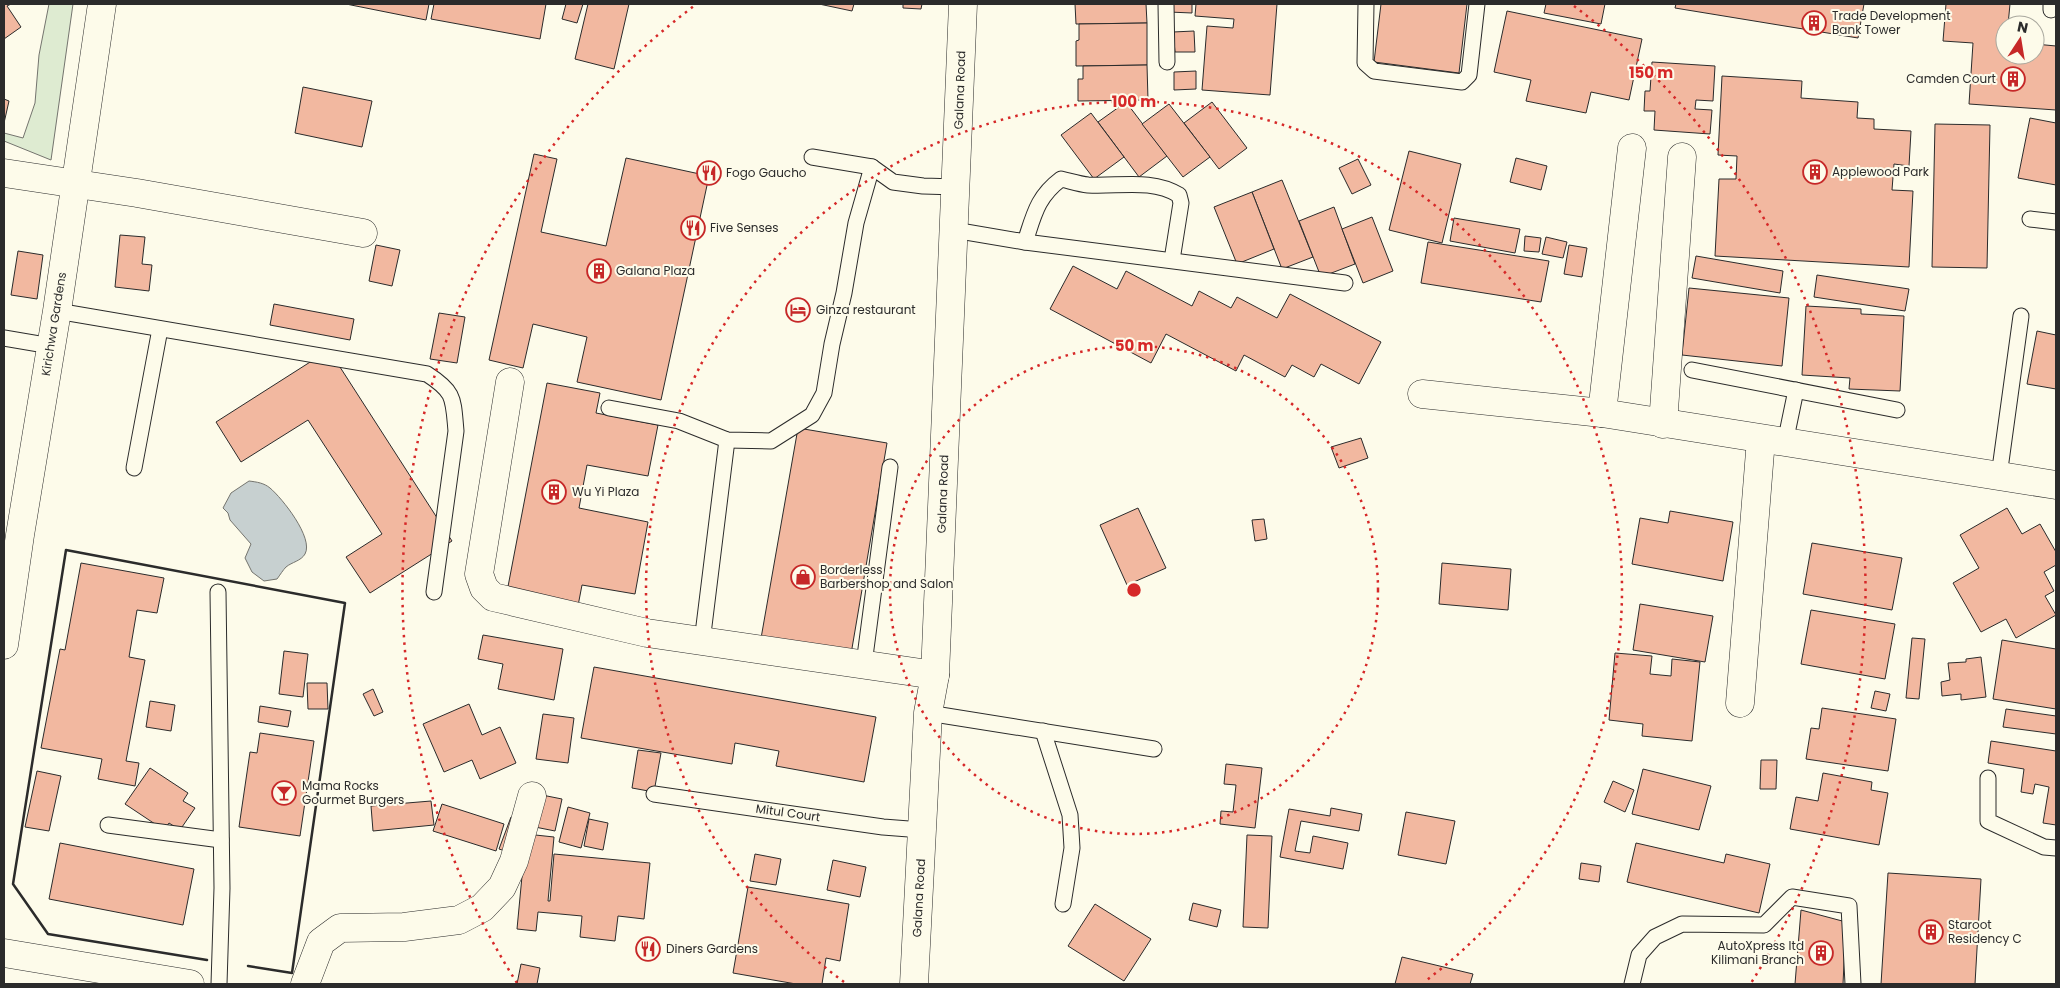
<svg xmlns="http://www.w3.org/2000/svg" width="2060" height="988" viewBox="0 0 2060 988" font-family="Poppins,sans-serif">
  <style>
    .green { fill: #deebd1; stroke: #74746e }
    .water { fill: #c7d0d0; stroke: #74746e }
    .building { fill: #f2b8a0; stroke: #2b2b2b }
    .lines { fill: none; stroke-linecap: round; stroke-linejoin: round }
    .service-casing { stroke: #2b2b2b; stroke-width: 17 }
    .minor-casing { stroke: #2b2b2b; stroke-width: 29 }
    .secondary-casing { stroke: #2b2b2b; stroke-width: 29 }
    .service { stroke: #fdfbea; stroke-width: 15 }
    .minor { stroke: #fdfbea; stroke-width: 28 }
    .secondary { stroke: #fdfbea; stroke-width: 28 }
    .wall { stroke: #2b2b2b; stroke-width: 2.5 }
    .ring { fill: none; stroke: #d62828; stroke-width: 2.5; stroke-dasharray: 2.5 5 }
    .labels { text-anchor: middle; stroke-width: 4; stroke-linejoin: round; paint-order: stroke }
    .poi-label { font-size: 12px; fill: #2b2b2b; stroke: #fdfbea; text-anchor: start }
    .street-label { font-size: 12px; fill: #2b2b2b; stroke: #fdfbea }
    .centre { fill: #d62828; stroke: #fdfbea; stroke-width: 2.5 }
    .ring-label { font-size: 15px; text-anchor: middle; font-weight: bold; fill: #d62828; stroke: #fdfbea; stroke-width: 4; stroke-linejoin: round; paint-order: stroke }
  </style>
  <rect width="100%" height="100%" fill="#fdfbea"/>
  <polygon class="green" points="49,4 73,4 51,160 4,141 4,133 23,138 35,103 39,55"/>
  <path class="water" d="M 249,481 C 257,482 264,483 270,488 C 282,498 314,538 305,554 C 301,561 292,562 286,567 C 283,570 280,575 277,579 L 264,581 L 252,572 L 245,558 L 251,544 L 230,520 L 228,513 L 223,508 L 231,493 Z"/>
  <g class="building">
    <polygon points="4,4 11,4 7,6 21,27 4,39"/>
    <polygon points="346,4 429,4 426,20"/>
    <polygon points="434,4 546,4 540,39 431,19"/>
    <polygon points="566,4 583,4 577,23 562,19"/>
    <polygon points="588,4 629,4 614,69 575,59"/>
    <polygon points="819,4 854,4 852,11"/>
    <polygon points="903,4 922,4 921,9 903,8"/>
    <polygon points="1075,4 1146,4 1147,23 1076,24"/>
    <polygon points="1170,4 1192,4 1192,13 1169,12"/>
    <polygon points="1196,4 1277,4 1270,95 1202,90 1207,26 1233,28 1234,19 1195,16"/>
    <polygon points="1381,4 1467,4 1459,73 1374,62"/>
    <polygon points="1546,4 1605,4 1601,24 1544,13"/>
    <polygon points="1676,4 1864,4 1858,38 1675,8"/>
    <polygon points="1946,4 2010,4 2008,25 2005,25 2005,55 2035,55 2035,44 2056,46 2056,110 1969,104 1973,43 1943,41"/>
    <polygon points="1507,11 1642,39 1629,100 1591,92 1586,113 1526,101 1531,80 1494,72"/>
    <polygon points="1147,23 1147,65 1076,66 1076,41 1079,40 1079,24"/>
    <polygon points="1194,31 1195,52 1175,52 1173,32"/>
    <polygon points="1652,62 1715,66 1713,101 1696,100 1695,109 1712,110 1710,134 1654,130 1655,111 1644,111 1645,91 1650,91"/>
    <polygon points="1147,65 1148,100 1078,101 1078,79 1083,79 1083,66"/>
    <polygon points="1196,71 1196,89 1174,90 1174,72"/>
    <polygon points="1722,76 1802,81 1801,98 1858,102 1857,118 1874,119 1874,129 1911,131 1909,166 1894,164 1892,190 1913,191 1909,267 1715,256 1719,179 1736,179 1737,156 1718,155"/>
    <polygon points="303,87 372,101 362,147 295,133"/>
    <polygon points="4,99 9,101 4,123"/>
    <polygon points="1126,102 1167,156 1139,177 1098,122"/>
    <polygon points="1212,102 1247,148 1219,169 1184,123"/>
    <polygon points="1169,104 1210,157 1183,177 1142,124"/>
    <polygon points="1091,113 1124,157 1094,179 1061,135"/>
    <polygon points="2030,118 2056,123 2056,185 2018,178"/>
    <polygon points="1935,124 1990,125 1987,268 1932,267"/>
    <polygon points="1409,151 1461,164 1442,243 1389,230"/>
    <polygon points="534,154 557,159 541,232 606,246 626,158 709,176 661,400 577,382 587,337 533,324 523,368 489,360"/>
    <polygon points="1516,158 1547,166 1541,190 1510,182"/>
    <polygon points="1358,159 1371,185 1352,194 1339,168"/>
    <polygon points="1282,180 1313,257 1282,269 1252,192"/>
    <polygon points="1252,192 1274,249 1237,264 1214,207"/>
    <polygon points="1334,207 1355,264 1321,277 1299,221"/>
    <polygon points="1372,217 1393,271 1363,283 1342,229"/>
    <polygon points="1454,218 1520,229 1515,253 1450,241"/>
    <polygon points="120,235 145,237 142,264 152,265 149,291 115,287"/>
    <polygon points="1525,236 1541,238 1539,252 1524,251"/>
    <polygon points="1546,237 1567,242 1563,258 1542,254"/>
    <polygon points="1428,242 1549,261 1541,302 1421,283"/>
    <polygon points="376,245 400,250 392,286 369,281"/>
    <polygon points="1569,245 1587,248 1582,277 1564,274"/>
    <polygon points="18,251 43,255 37,299 11,295"/>
    <polygon points="1696,256 1783,271 1780,293 1692,278"/>
    <polygon points="1073,266 1117,289 1126,271 1192,306 1199,291 1231,308 1237,297 1277,318 1290,294 1381,342 1359,384 1321,364 1314,377 1292,365 1285,377 1244,355 1236,371 1166,334 1151,363 1050,309"/>
    <polygon points="1817,275 1909,289 1905,311 1814,297"/>
    <polygon points="1689,288 1789,298 1782,366 1682,355"/>
    <polygon points="274,304 354,319 350,340 270,325"/>
    <polygon points="1806,306 1861,309 1861,314 1904,316 1900,391 1849,389 1850,378 1802,375"/>
    <polygon points="439,313 465,317 457,363 430,359"/>
    <polygon points="2037,331 2056,335 2056,389 2027,384"/>
    <polygon points="329,350 452,541 370,593 346,557 382,534 308,420 241,462 216,422"/>
    <polygon points="547,383 600,393 596,413 658,425 648,476 587,465 579,508 648,522 635,594 582,585 577,611 506,597"/>
    <polygon points="798,428 887,443 850,660 760,644"/>
    <polygon points="1361,438 1368,458 1339,468 1331,447"/>
    <polygon points="1138,508 1166,568 1127,585 1100,525"/>
    <polygon points="2007,508 2022,534 2040,524 2056,552 2056,565 2044,572 2054,591 2045,596 2056,615 2016,638 2006,619 1981,632 1953,583 1979,568 1960,535"/>
    <polygon points="1670,511 1733,522 1723,581 1632,564 1640,518 1668,523"/>
    <polygon points="1264,519 1267,539 1255,541 1252,520"/>
    <polygon points="1812,543 1902,558 1892,610 1803,594"/>
    <polygon points="81,563 164,578 157,613 137,610 129,657 145,660 126,761 139,763 135,786 98,779 102,759 41,748 60,649 65,650"/>
    <polygon points="1442,563 1511,569 1508,610 1439,604"/>
    <polygon points="1640,604 1713,616 1705,662 1633,650"/>
    <polygon points="1811,610 1895,624 1885,679 1801,664"/>
    <polygon points="483,635 563,649 554,700 498,689 503,664 478,659"/>
    <polygon points="1912,638 1925,639 1919,699 1906,698"/>
    <polygon points="2002,640 2056,649 2056,709 1993,699"/>
    <polygon points="284,651 308,654 303,697 279,694"/>
    <polygon points="1615,653 1652,656 1650,674 1671,676 1672,659 1700,662 1692,741 1642,736 1643,724 1609,720"/>
    <polygon points="1981,657 1986,697 1961,700 1961,694 1942,696 1941,682 1950,680 1948,663 1966,662 1966,659"/>
    <polygon points="594,667 876,717 864,782 776,766 779,751 735,743 732,764 581,738"/>
    <polygon points="307,683 327,683 328,709 308,709"/>
    <polygon points="373,689 383,712 374,716 363,694"/>
    <polygon points="1875,691 1890,694 1886,711 1871,708"/>
    <polygon points="150,701 175,705 171,731 146,727"/>
    <polygon points="469,704 482,735 500,727 516,763 480,779 472,760 444,772 423,724"/>
    <polygon points="260,706 291,711 288,727 258,722"/>
    <polygon points="1822,708 1896,719 1888,771 1806,759 1811,728 1819,729"/>
    <polygon points="2006,709 2056,716 2056,734 2003,727"/>
    <polygon points="543,714 574,718 568,763 536,759"/>
    <polygon points="260,733 314,741 300,836 239,827 250,752 257,753"/>
    <polygon points="1991,741 2056,751 2056,825 2043,823 2049,787 2035,784 2033,794 2021,792 2024,769 1988,763"/>
    <polygon points="638,750 661,753 654,792 632,788"/>
    <polygon points="1761,760 1777,760 1776,789 1760,789"/>
    <polygon points="1226,764 1262,768 1255,828 1220,824 1221,811 1233,812 1236,785 1224,784"/>
    <polygon points="150,768 188,793 183,801 195,808 180,830 169,823 164,830 125,804"/>
    <polygon points="1643,769 1711,786 1699,830 1632,814"/>
    <polygon points="37,771 61,776 49,831 25,827"/>
    <polygon points="1823,773 1872,782 1871,790 1888,793 1879,845 1790,829 1796,797 1818,801"/>
    <polygon points="1613,781 1634,790 1625,812 1604,802"/>
    <polygon points="542,795 562,799 555,831 535,827"/>
    <polygon points="431,801 434,825 373,831 371,806"/>
    <polygon points="442,804 504,824 496,851 433,831"/>
    <polygon points="568,807 590,813 581,848 559,842"/>
    <polygon points="1331,808 1362,814 1359,831 1301,821 1295,851 1310,853 1313,836 1348,843 1343,869 1280,857 1289,809 1330,816"/>
    <polygon points="1406,812 1455,821 1446,864 1398,855"/>
    <polygon points="511,817 522,822 511,853 499,849"/>
    <polygon points="589,819 608,823 603,850 584,846"/>
    <polygon points="526,834 554,837 548,901 550,901 554,854 650,863 644,919 618,916 615,941 580,937 582,916 538,912 536,931 517,929"/>
    <polygon points="1247,835 1272,836 1268,928 1243,927"/>
    <polygon points="60,843 194,869 183,925 49,899"/>
    <polygon points="1636,843 1724,863 1726,854 1770,864 1759,913 1627,882"/>
    <polygon points="755,854 781,859 776,885 750,881"/>
    <polygon points="833,860 866,867 860,897 827,890"/>
    <polygon points="1581,863 1601,866 1599,882 1579,879"/>
    <polygon points="1888,873 1981,879 1975,984 1881,984"/>
    <polygon points="748,887 849,904 840,961 826,958 822,984 796,984 733,973"/>
    <polygon points="1193,903 1221,910 1217,927 1189,920"/>
    <polygon points="1095,904 1151,939 1124,981 1068,946"/>
    <polygon points="1801,910 1846,922 1843,984 1795,984"/>
    <polygon points="1402,957 1473,974 1470,984 1395,984"/>
    <polygon points="521,964 540,968 537,984 517,984"/>
  </g>
  <g class="lines">
    <g class="service-casing">
      <g id="service">
        <polyline points="1166,4 1167,62"/>
        <polyline points="1366,4 1365,63 1374,71 1462,82 1469,75 1477,4"/>
        <polyline points="2051,10 2051,4"/>
        <polyline points="812,157 872,167 893,182 923,186 957,187"/>
        <polyline points="2030,219 2056,222"/>
        <polyline points="954,230 1025,242 1345,283"/>
        <path d="M 1025,242 C 1034,215 1037,197 1061,179 C 1070,181 1079,184 1088,185 C 1118,187 1151,178 1179,195 L 1181,203 L 1172,260"/>
        <path d="M 57,311 L 427,374 C 455,392 453,398 456,431 L 434,592"/>
        <polyline points="4,338 51,346"/>
        <polyline points="1692,370 1897,410"/>
        <polyline points="609,408 679,421 727,440 771,441 812,415 824,393 832,344 844,293 856,223 872,167"/>
        <polyline points="1785,443 1796,390"/>
        <polyline points="134,468 160,329"/>
        <polyline points="1999,476 2021,316"/>
        <polyline points="218,592 222,888 219,984"/>
        <polyline points="702,642 727,440"/>
        <polyline points="864,664 890,467"/>
        <polyline points="928,713 1154,749"/>
        <polyline points="1043,731 1070,815 1072,848 1063,904"/>
        <polyline points="1988,778 1988,821 2044,847 2056,848"/>
        <polyline points="654,794 883,827 922,830"/>
        <polyline points="108,825 221,840"/>
        <polyline points="1632,984 1639,955 1655,937 1682,924 1764,925 1792,897 1849,906 1853,984"/>
      </g>
    </g>
    <g class="minor-casing">
      <g id="minor">
        <polyline points="4,173 137,193 363,233"/>
        <polyline points="510,382 479,574 484,588 493,597 647,633 935,675"/>
        <polyline points="1422,394 1602,413 2056,485"/>
        <polyline points="1602,413 1632,148"/>
        <polyline points="1663,424 1682,157"/>
        <polyline points="4,645 20,535 57,311 102,4"/>
        <polyline points="1740,703 1761,439"/>
        <polyline points="305,984 321,942 340,928 404,927 459,920 482,908 502,887 514,861 532,796"/>
      </g>
    </g>
    <g class="secondary-casing">
      <g id="secondary">
        <polyline points="4,953 190,984"/>
        <polyline points="914,984 928,713 935,675 963,4"/>
      </g>
    </g>
    <use href="#service" class="service"/>
    <use href="#minor" class="minor"/>
    <use href="#secondary" class="secondary"/>
    <polyline class="wall" points="207,960 48,934 13,884 66,550 345,603 292,973 248,966"/>
  </g>
  <g class="ring">
    <circle cx="1134" cy="590" r="244"/>
    <path d="M844 982A488 488 0 1 1 1424 982"/>
    <path d="M517 983A731 731 0 0 1 694 6M1574 6A731 731 0 0 1 1751 983"/>
  </g>
  <defs>
    <g id="building-ring" transform="scale(1.25)"><circle r="9.5" fill="#fdfbea" stroke="#c62828" stroke-width="1.5"/><path d="M-4-6H4V6H1V3H-1V6H-4ZM-2.5-4.3h1.7v1.8h-1.7ZM.8-4.3h1.7v1.8H.8ZM-2.5-1h1.7V.8h-1.7ZM.8-1h1.7V.8H.8Z" fill="#c62828"/></g>
    <g id="restaurant-ring" transform="scale(1.25)"><circle r="9.5" fill="#fdfbea" stroke="#c62828" stroke-width="1.5"/><path d="M-5-6h1v4h1v-4h1v4h1v-4h1v5L-1.5 .5V6h-2V.5L-5-1ZM5-6V6H3V1.5H1.5Q1.5-4 5-6Z" fill="#c62828"/></g>
    <g id="hotel-ring" transform="scale(1.25)"><circle r="9.5" fill="#fdfbea" stroke="#c62828" stroke-width="1.5"/><path d="M-6-4.5h1.5V1H6V5H4.5V3h-9V5H-6ZM-4 0a1.8 1.8 0 1 1 3.6 0ZM.5 0V-2.5h3Q6-2.5 6 0Z" fill="#c62828"/></g>
    <g id="shop-ring" transform="scale(1.25)"><circle r="9.5" fill="#fdfbea" stroke="#c62828" stroke-width="1.5"/><path d="M-5-2.5h2.3a2.7 3.5 0 0 1 5.4 0H5L5.5 6h-11ZM-1.5-2.5h3a1.5 2.3 0 0 0-3 0Z" fill="#c62828"/></g>
    <g id="bar-ring" transform="scale(1.25)"><circle r="9.5" fill="#fdfbea" stroke="#c62828" stroke-width="1.5"/><path d="M-6-5H6L.8 .8V4.5H3.5V6h-7V4.5H-.8V.8Z" fill="#c62828"/></g>
  </defs>
  <g fill-rule="evenodd">
    <use href="#building-ring" x="1814" y="23"/>
    <use href="#building-ring" x="2013" y="79"/>
    <use href="#building-ring" x="1815" y="172"/>
    <use href="#restaurant-ring" x="709" y="173"/>
    <use href="#restaurant-ring" x="693" y="228"/>
    <use href="#building-ring" x="599" y="271"/>
    <use href="#hotel-ring" x="798" y="310"/>
    <use href="#building-ring" x="554" y="492"/>
    <use href="#shop-ring" x="803" y="577"/>
    <use href="#bar-ring" x="284" y="793"/>
    <use href="#building-ring" x="1931" y="932"/>
    <use href="#restaurant-ring" x="648" y="949"/>
    <use href="#building-ring" x="1821" y="953"/>
  </g>
  <g class="labels">
    <g class="poi-label">
      <text x="1832" y="20">Trade Development<tspan x="1832" dy="14">Bank Tower</tspan></text>
      <text x="1996" y="83" text-anchor="end">Camden Court</text>
      <text x="1832" y="176">Applewood Park</text>
      <text x="726" y="177">Fogo Gaucho</text>
      <text x="710" y="232">Five Senses</text>
      <text x="616" y="275">Galana Plaza</text>
      <text x="816" y="314">Ginza restaurant</text>
      <text x="572" y="496">Wu Yi Plaza</text>
      <text x="820" y="574">Borderless<tspan x="820" dy="14">Barbershop and Salon</tspan></text>
      <text x="302" y="790">Mama Rocks<tspan x="302" dy="14">Gourmet Burgers</tspan></text>
      <text x="1948" y="929">Staroot<tspan x="1948" dy="14">Residency C</tspan></text>
      <text x="1804" y="950" text-anchor="end">AutoXpress ltd<tspan x="1804" dy="14">Kilimani Branch</tspan></text>
      <text x="666" y="953">Diners Gardens</text>
    </g>
    <g class="street-label">
      <text transform="translate(960 90) rotate(-88)" y="4">Galana Road</text>
      <text transform="translate(54 324) rotate(-81)" y="4">Kirichwa Gardens</text>
      <text transform="translate(943 494) rotate(-88)" y="4">Galana Road</text>
      <text transform="translate(788 813) rotate(8)" y="4">Mitul Court</text>
      <text transform="translate(919 898) rotate(-87)" y="4">Galana Road</text>
    </g>
  </g>
  <circle cx="1134" cy="590" r="8" class="centre"/>
  <g class="ring-label">
    <text x="1651" y="78">150 m</text>
    <text x="1134" y="107">100 m</text>
    <text x="1134" y="351">50 m</text>
  </g>
  <rect width="2060" height="988" fill="none" stroke="#2b2b2b" stroke-width="10"/>
  <g transform="translate(2020 40) rotate(12)"><circle r="24" fill="#fdfbea" stroke="#a9a89e"/>
  <path d="M0-4L9 19L0 12L-9 19Z" fill="#c62828"/>
  <text y="-8" font-size="14" font-weight="bold" text-anchor="middle" fill="#2b2b2b">N</text>
  </g>
</svg>
